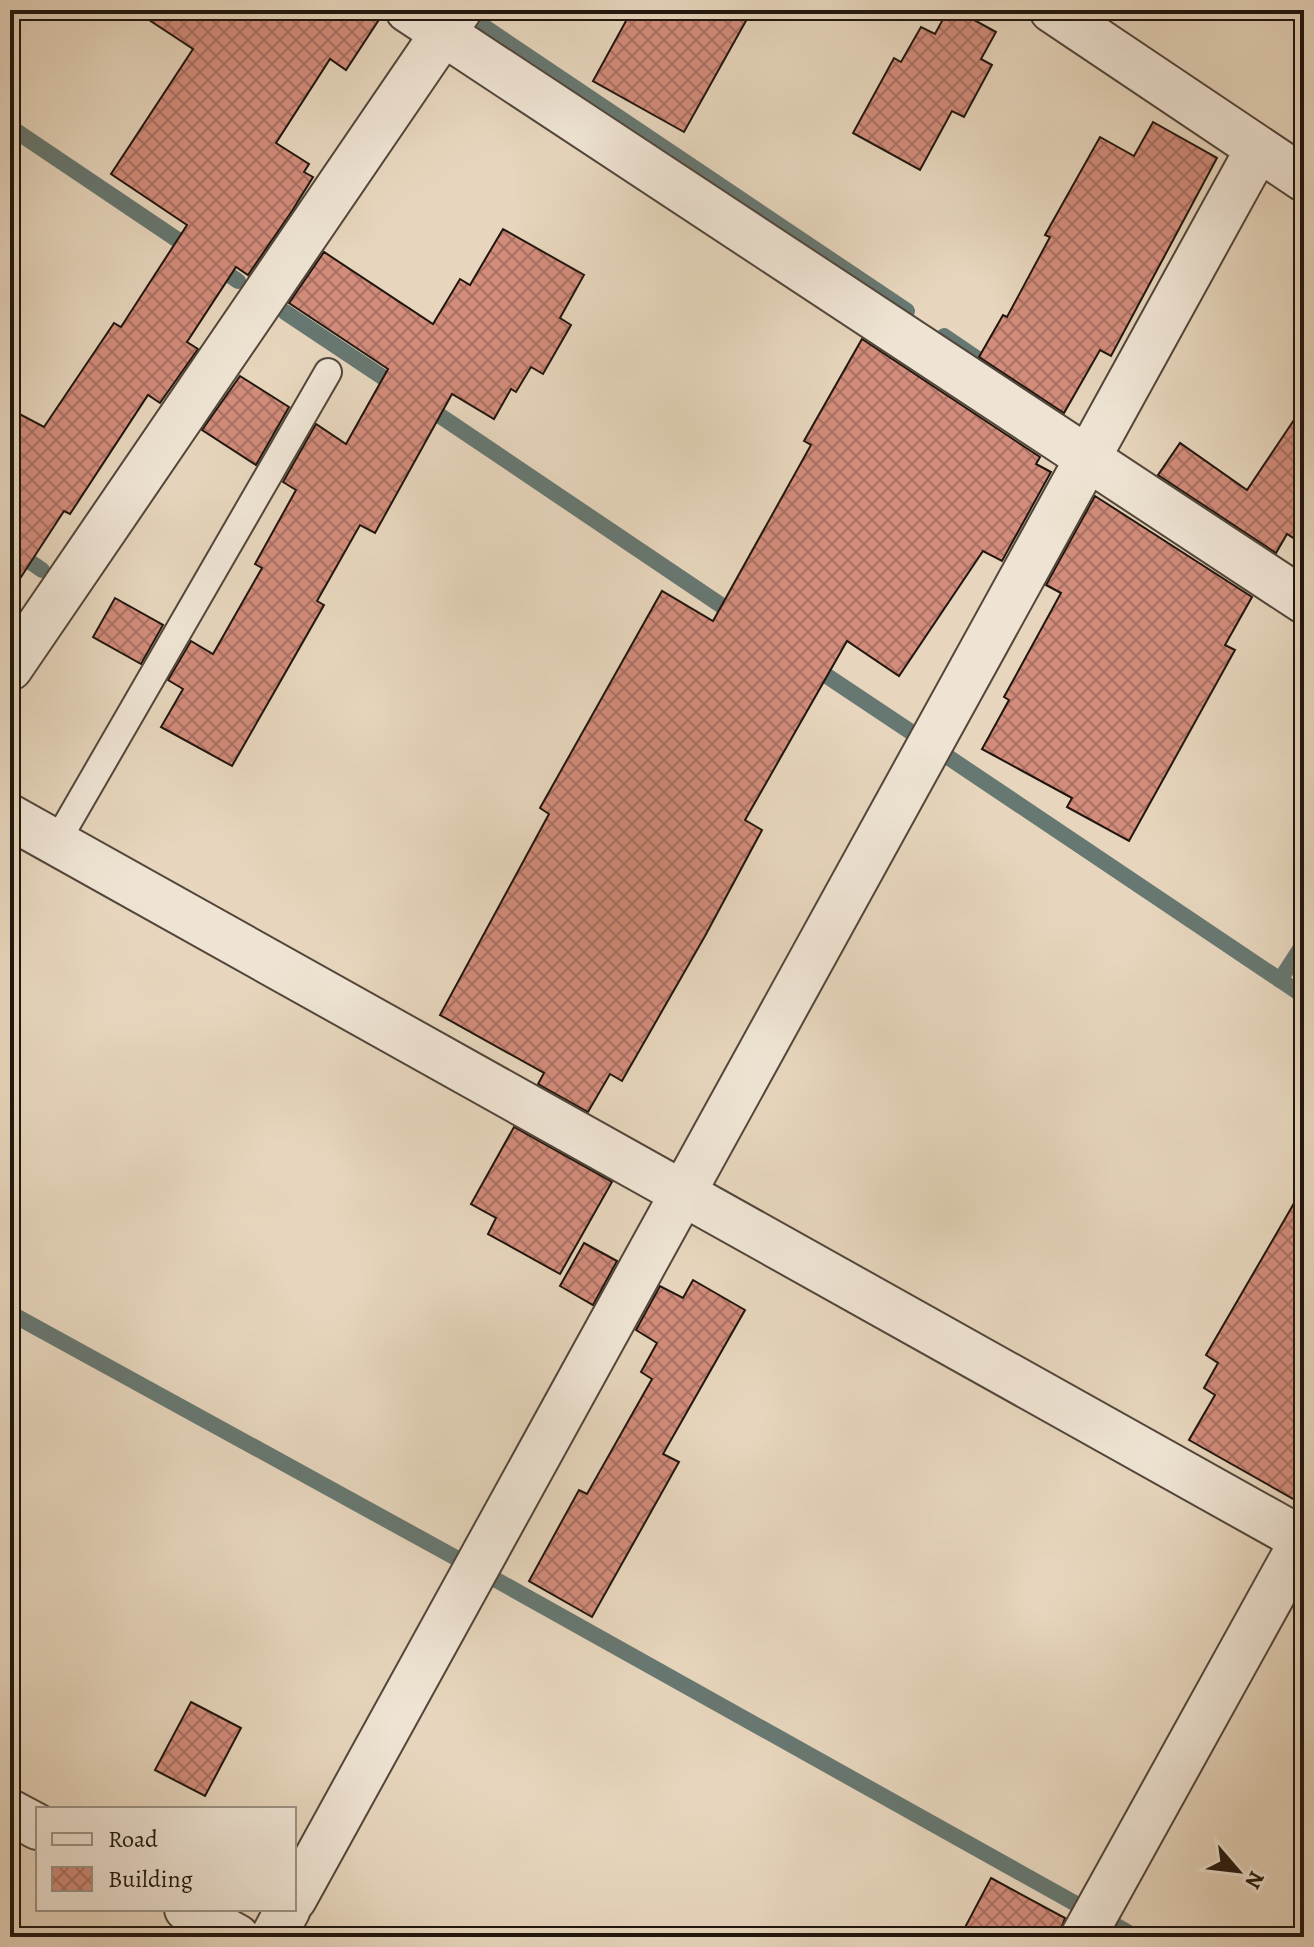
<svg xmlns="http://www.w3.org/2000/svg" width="1314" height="1947" viewBox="0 0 1314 1947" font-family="Alegreya,serif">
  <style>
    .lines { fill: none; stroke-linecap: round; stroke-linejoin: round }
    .stream { stroke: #677872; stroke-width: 16 }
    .building { fill: url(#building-cross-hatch); stroke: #20160e; stroke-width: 2 }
    .service-casing { stroke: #52463a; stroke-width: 30 }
    .minor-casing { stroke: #52463a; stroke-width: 48 }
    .service { stroke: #efe4d4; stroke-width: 26 }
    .minor { stroke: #efe4d4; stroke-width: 44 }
  </style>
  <defs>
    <pattern id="building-cross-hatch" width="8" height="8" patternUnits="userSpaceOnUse" patternTransform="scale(2)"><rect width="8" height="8" fill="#d28c7b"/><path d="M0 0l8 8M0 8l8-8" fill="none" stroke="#aa7163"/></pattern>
  </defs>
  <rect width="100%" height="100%" fill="#e7d6bd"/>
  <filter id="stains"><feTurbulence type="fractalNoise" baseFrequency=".0025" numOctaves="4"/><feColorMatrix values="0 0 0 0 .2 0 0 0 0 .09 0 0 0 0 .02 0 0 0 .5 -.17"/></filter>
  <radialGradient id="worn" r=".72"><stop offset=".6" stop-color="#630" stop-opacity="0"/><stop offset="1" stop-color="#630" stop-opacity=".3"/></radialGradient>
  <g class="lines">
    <g class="stream">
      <polyline points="480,24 907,311"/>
      <polyline points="10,127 194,251"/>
      <polyline points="213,264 238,281"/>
      <polyline points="285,312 402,390"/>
      <polyline points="944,336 1032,396"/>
      <polyline points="424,405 740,618"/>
      <polyline points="10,548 42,570"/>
      <polyline points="809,664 911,732"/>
      <polyline points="948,757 1304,996"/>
      <polyline points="1280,980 1304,943"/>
      <polyline points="10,1313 458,1559"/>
      <polyline points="491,1577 1078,1905"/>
      <polyline points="1113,1924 1136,1937"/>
    </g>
  </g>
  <g class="building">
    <polygon points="134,10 384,12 346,70 330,59 276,143 309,164 304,172 313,177 292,211 248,275 236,267 187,342 198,349 160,403 148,395 70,514 64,511 10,594 10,409 44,427 114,323 121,327 187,225 111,174 193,49"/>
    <polygon points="632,10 752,10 684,132 593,81"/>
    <polygon points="948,10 956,10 996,32 981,59 992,65 964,117 952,111 920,170 853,133 894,58 901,62 921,27 935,34"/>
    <polygon points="1153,122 1217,158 1111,356 1100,350 1064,413 979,357 1003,315 1007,317 1050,237 1045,235 1100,137 1134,156"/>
    <polygon points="503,229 584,275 560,318 571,325 543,374 531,367 516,392 511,389 494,419 452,394 375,533 360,525 317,601 324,605 232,766 161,727 183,689 168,680 191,641 213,654 262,568 255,564 296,490 283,482 316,424 346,444 388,369 289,303 324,252 433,324 460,279 470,285"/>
    <polygon points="862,339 1040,457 1036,464 1051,472 1002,561 983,551 899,676 847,641 745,820 762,830 705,936 622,1081 610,1074 588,1112 538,1084 544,1073 440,1015 549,814 540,808 662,591 713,621 811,445 804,441"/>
    <polygon points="240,376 289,407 256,465 202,430"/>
    <polygon points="1304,405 1304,545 1287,534 1276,553 1158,475 1180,443 1247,490"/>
    <polygon points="1095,496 1252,597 1225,645 1235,650 1129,841 1067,807 1072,798 982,749 1009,700 1004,697 1061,593 1046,585"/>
    <polygon points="115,598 163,625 141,664 93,637"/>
    <polygon points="514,1127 612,1182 560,1274 488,1234 496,1218 471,1204"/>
    <polygon points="1304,1186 1304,1505 1189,1440 1215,1395 1204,1388 1218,1363 1206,1355"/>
    <polygon points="584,1243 617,1261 593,1305 560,1286"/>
    <polygon points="693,1280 745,1310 663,1454 679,1462 592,1617 529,1581 579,1490 587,1494 652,1379 641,1372 657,1343 636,1330 660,1286 683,1298"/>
    <polygon points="191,1702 241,1728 205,1796 155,1770"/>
    <polygon points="991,1878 1065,1918 1058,1937 960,1937"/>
  </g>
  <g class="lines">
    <g class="service-casing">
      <polyline id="service" points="56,843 328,372"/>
    </g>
    <g class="minor-casing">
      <g id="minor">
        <polyline points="408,10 1304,601"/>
        <polyline points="1052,10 1304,179"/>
        <polyline points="10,668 459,10"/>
        <polyline points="10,817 1303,1540"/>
        <polyline points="10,1812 38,1827"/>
        <polyline points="294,1899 1258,149"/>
        <polyline points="187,1909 237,1937"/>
        <polyline points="273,1937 288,1909"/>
        <polyline points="1083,1937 1304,1538"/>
      </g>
    </g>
    <use href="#service" class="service"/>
    <use href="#minor" class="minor"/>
  </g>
  <rect width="1314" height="1947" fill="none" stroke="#e7d6bd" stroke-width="40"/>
  <rect x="12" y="12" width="1290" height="1923" fill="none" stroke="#20160e" stroke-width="4"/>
  <rect x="20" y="20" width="1274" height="1907" fill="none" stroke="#20160e" stroke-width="2"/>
  <rect x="36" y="1807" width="260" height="104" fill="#efe4d4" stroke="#9c9285" stroke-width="2"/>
  <rect x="52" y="1833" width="40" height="12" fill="#efe4d4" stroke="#9c9285" stroke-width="2"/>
  <text x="108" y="1847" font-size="24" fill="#20160e">Road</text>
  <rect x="52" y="1867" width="40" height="24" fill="url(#building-cross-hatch)" stroke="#9c9285" stroke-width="2"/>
  <text x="108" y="1887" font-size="24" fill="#20160e">Building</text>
  <g transform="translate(1238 1871) rotate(118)" stroke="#efe4d4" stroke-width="6" paint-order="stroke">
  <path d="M0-6L14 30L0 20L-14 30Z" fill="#20160e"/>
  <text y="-12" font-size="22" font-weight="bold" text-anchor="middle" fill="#20160e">N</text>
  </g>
  <rect width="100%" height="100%" filter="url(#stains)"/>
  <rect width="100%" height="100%" fill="url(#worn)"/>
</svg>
